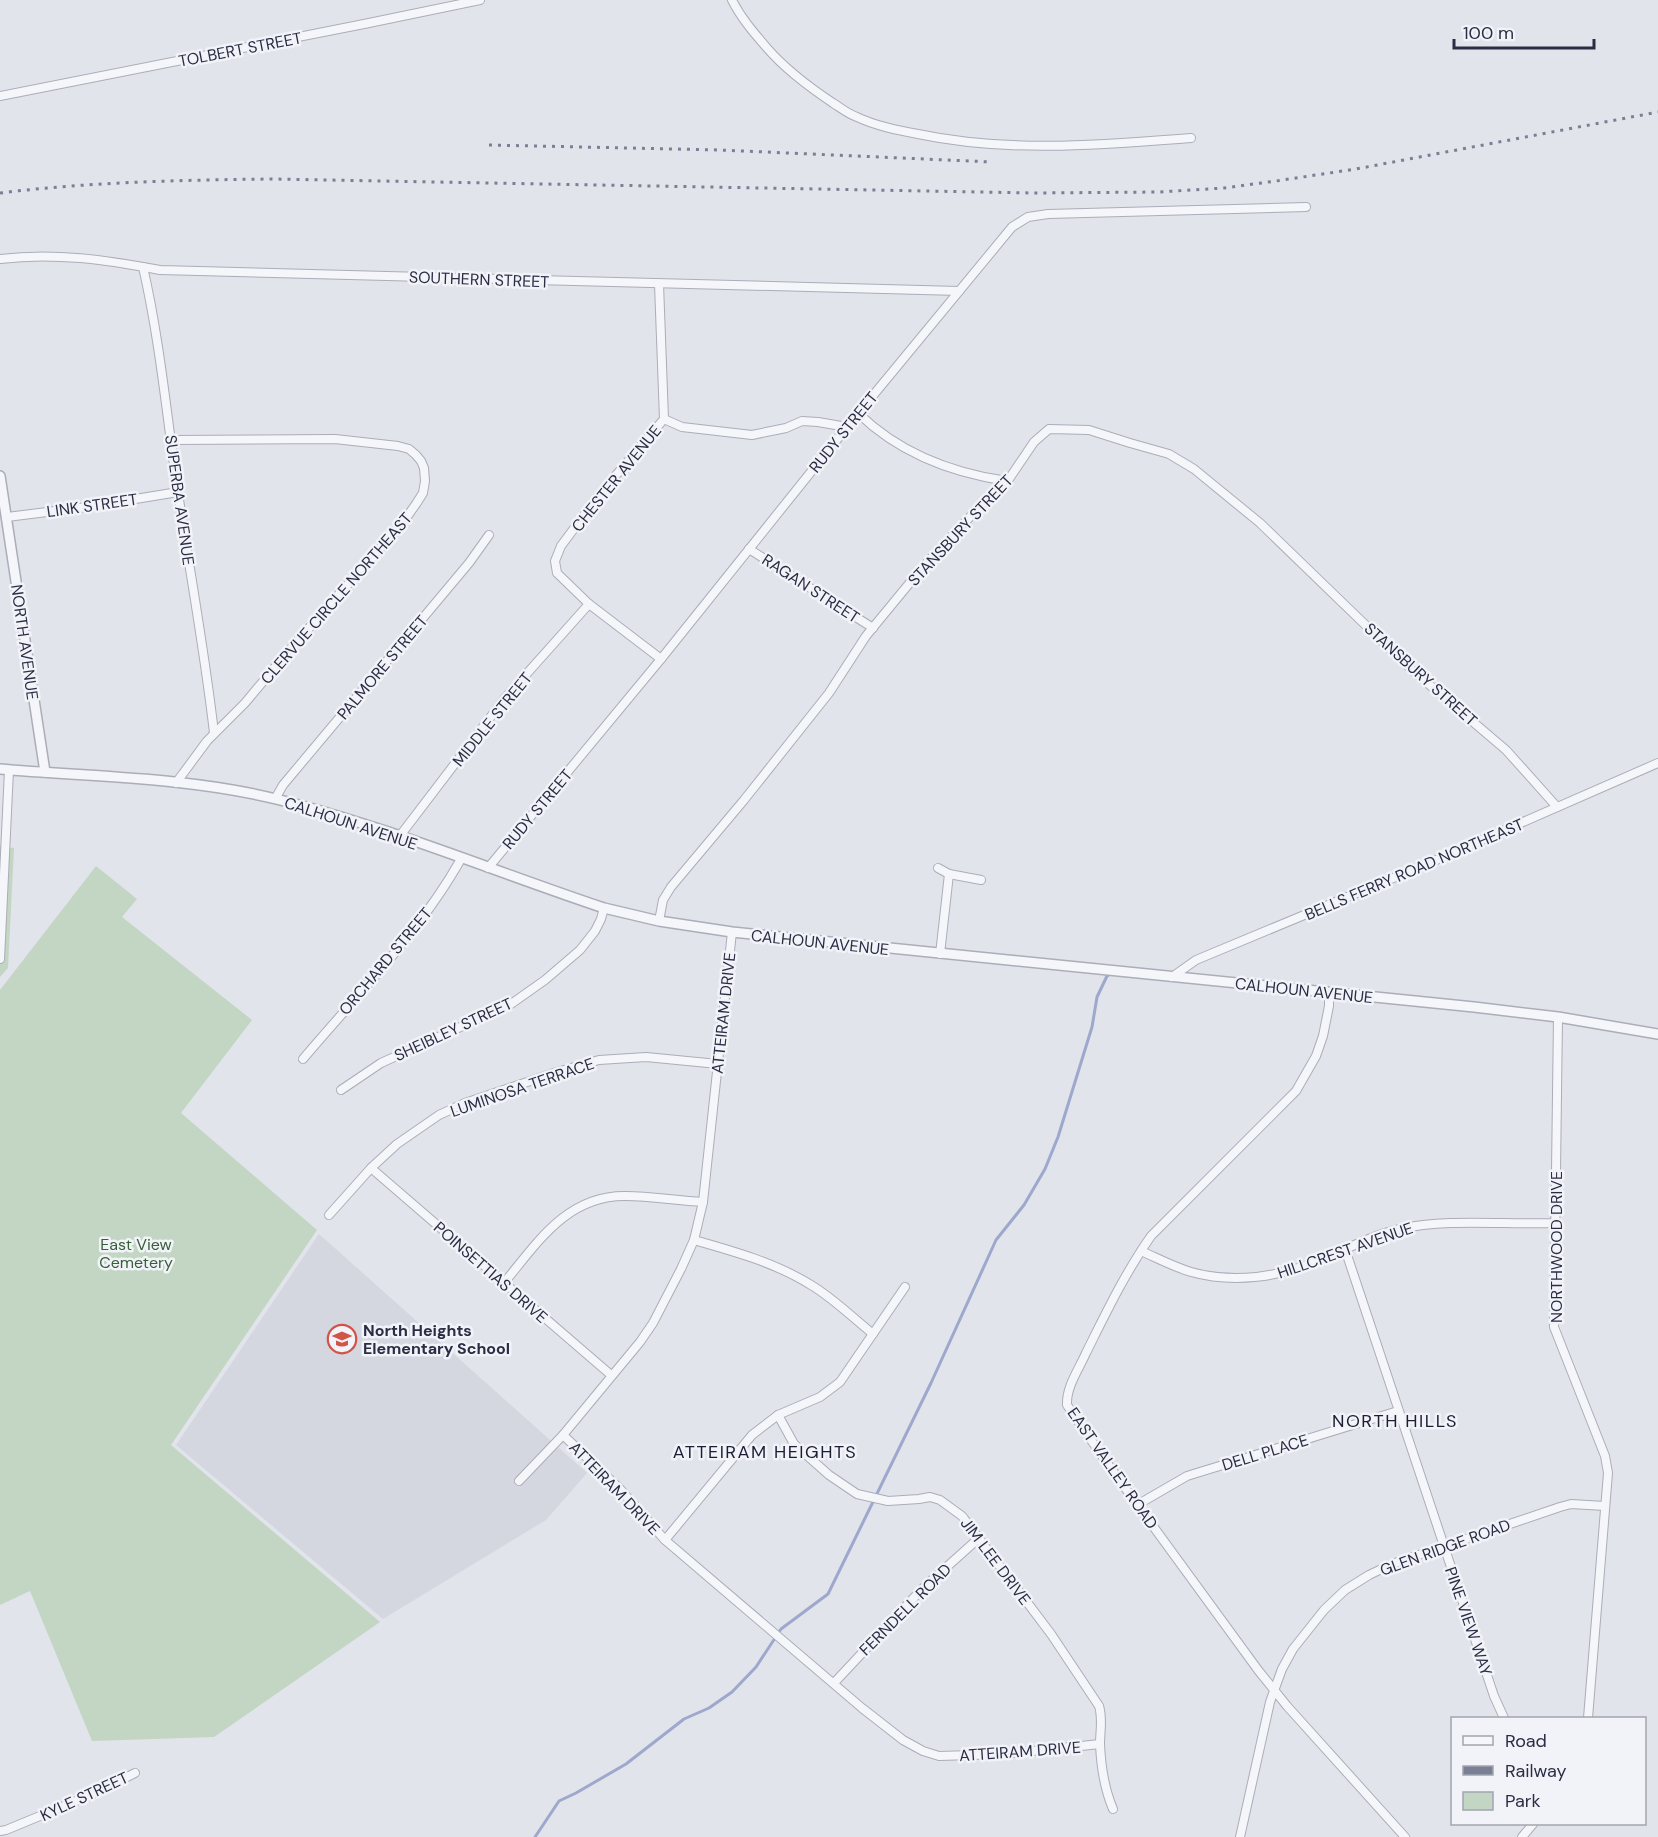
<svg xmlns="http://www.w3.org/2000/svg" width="1658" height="1837" viewBox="0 0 1658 1837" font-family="'DM Sans',sans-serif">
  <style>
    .built { fill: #d4d6e0 }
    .green { fill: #c3d5c3 }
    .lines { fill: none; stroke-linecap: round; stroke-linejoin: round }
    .stream { stroke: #9da8cc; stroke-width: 3 }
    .minor-casing { stroke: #abadb9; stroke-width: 10 }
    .tertiary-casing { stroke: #abadb9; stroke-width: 12 }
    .minor { stroke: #f5f6f9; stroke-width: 8 }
    .tertiary { stroke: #f5f6f9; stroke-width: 9 }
    .rail { stroke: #7b7f95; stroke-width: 3; stroke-dasharray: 3 6; stroke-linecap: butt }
    .labels { text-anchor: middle; stroke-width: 5; stroke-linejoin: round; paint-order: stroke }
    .street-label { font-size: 16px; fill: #2a2d44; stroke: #f2f3f8 }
    .park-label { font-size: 16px; fill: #376039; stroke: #f2f3f8 }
    .poi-label { font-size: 16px; font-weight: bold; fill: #2a2d44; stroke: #f2f3f8; text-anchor: start }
    .neighbourhood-label { font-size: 18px; letter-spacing: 1.5px; fill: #1c1e35; stroke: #f2f3f8 }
  </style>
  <rect width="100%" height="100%" fill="#e2e4eb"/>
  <polygon class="built" points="319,1234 587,1473 546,1520 383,1619 176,1445"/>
  <g class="green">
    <polygon points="0,846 14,848 8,968 0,977"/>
    <polygon points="96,866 137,899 122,917 252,1020 181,1113 317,1230 171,1445 380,1622 214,1737 92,1741 30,1591 0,1605 0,990"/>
  </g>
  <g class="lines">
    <polyline class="stream" points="535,1837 559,1801 576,1793 626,1764 684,1719 709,1708 732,1692 756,1667 781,1629 828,1594 931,1383 996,1240 1024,1205 1045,1169 1058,1137 1092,1027 1097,997 1107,976 1111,974"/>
    <g class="minor-casing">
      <g id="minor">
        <path d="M 732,0 C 741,18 754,33 767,48 C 786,70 809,87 833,103 C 841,108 848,114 857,117 C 876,126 897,130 918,134 C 1008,153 1100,145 1191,138"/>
        <polyline points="0,96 364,24 480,0"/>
        <path d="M 0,259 C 54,252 107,260 160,270 L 959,291"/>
        <path d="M 143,267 C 160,341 167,418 178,493 C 190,573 205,653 214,733"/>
        <polyline points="659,284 664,419 599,495 561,546 555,561 557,573 589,604 661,659"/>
        <path d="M 858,413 C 898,452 952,473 1007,481"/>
        <polyline points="664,419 682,427 752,435 786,428 802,421 818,422 847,427"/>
        <polyline points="172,440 335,439 398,446 409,449 416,455 421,461 424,468 425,481 423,493 416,504 404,521 286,654 245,703 207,741 176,783"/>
        <polyline points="7,517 87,507 178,492"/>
        <polyline points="749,549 873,628"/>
        <polyline points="275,799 283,785 469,563 489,535"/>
        <polyline points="399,837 505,698 589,604"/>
        <polyline points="488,868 661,659 847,427 1012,227 1028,217 1048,214 1306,207"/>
        <polyline points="938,868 949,874 981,880"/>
        <polyline points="659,921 663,900 671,887 744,800 829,693 866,636 922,568 983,503 1009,479 1034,442 1049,429 1089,430 1130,443 1169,454 1194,469 1260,523 1412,670 1506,750 1557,807"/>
        <polyline points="940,954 949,874"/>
        <polyline points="0,959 9,770"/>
        <polyline points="1172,977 1196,960 1434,861 1658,763"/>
        <path d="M 1329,992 L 1329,1006 L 1323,1036 L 1316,1056 L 1296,1091 L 1151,1236 C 1125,1273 1106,1313 1086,1353 C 1079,1369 1066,1387 1067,1405 L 1107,1463 L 1258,1670 L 1287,1706 L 1405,1837"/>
        <polyline points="1558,1017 1554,1327 1605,1456 1608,1473 1588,1718"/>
        <path d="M 303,1059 C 357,995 420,932 461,859"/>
        <polyline points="341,1090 381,1063 511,1004 545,980 580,950 595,931 601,919 604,908"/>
        <polyline points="371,1168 611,1375"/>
        <polyline points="329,1215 371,1168 397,1144 439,1115 465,1103 557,1072 599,1060 646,1057 718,1064"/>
        <path d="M 694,1240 C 733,1251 776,1263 811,1285 C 833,1298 853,1318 873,1334"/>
        <polyline points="1345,1249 1494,1696 1504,1718"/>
        <path d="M 1141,1251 C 1157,1258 1174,1267 1191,1272 C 1234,1284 1280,1277 1320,1260 C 1346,1249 1373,1235 1400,1229 C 1447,1218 1506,1225 1555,1223"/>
        <path d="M 504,1283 C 537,1243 567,1195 626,1196 C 652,1196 677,1201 703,1202"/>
        <path d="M 778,1415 L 794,1444 L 829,1475 L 857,1494 L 888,1501 L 919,1499 L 930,1497 L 940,1500 L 962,1516 L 1051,1634 L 1099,1706 C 1103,1719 1100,1731 1100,1744 C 1101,1767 1104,1788 1113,1809"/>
        <polyline points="563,1435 621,1490 665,1540 862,1708 903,1740 923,1751 939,1756 1004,1754 1100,1744"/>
        <polyline points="519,1481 563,1435 640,1342 653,1323 681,1269 694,1240 703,1202 732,932"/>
        <polyline points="1137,1505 1187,1476 1398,1411"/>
        <polyline points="665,1540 752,1435 778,1415 820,1397 840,1382 905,1287"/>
        <polyline points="834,1683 922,1589 979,1538"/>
        <polyline points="0,1831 6,1830 93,1794 135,1773"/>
        <polyline points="1240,1837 1270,1702 1282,1669 1293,1649 1324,1610 1345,1590 1369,1575 1392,1564 1560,1507 1571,1504 1605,1506"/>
        <polyline points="1522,1837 1533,1824"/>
      </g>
    </g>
    <g class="tertiary-casing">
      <g id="tertiary">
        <polyline points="0,476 45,772"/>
        <path d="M 0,769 C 91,777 187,777 276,799 C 386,826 496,872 604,908 L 659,921 L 732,932 L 1474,1007 L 1558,1017 L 1658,1034"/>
      </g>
    </g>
    <use href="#minor" class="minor"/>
    <use href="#tertiary" class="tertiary"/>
    <g class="rail">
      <polyline points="489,145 720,150 992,162"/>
      <path d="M 0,193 C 90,182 181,180 272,179 L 1034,193 L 1159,192 L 1224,188 L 1276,181 L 1356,169 L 1658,112"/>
    </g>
  </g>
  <defs>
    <g id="school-ring" transform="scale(1.5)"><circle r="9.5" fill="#f2f3f8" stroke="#d25446" stroke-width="1.5"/><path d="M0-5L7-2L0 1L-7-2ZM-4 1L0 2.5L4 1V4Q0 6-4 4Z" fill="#d25446"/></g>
  </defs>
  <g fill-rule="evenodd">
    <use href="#school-ring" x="342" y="1339"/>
  </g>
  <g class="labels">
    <g class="street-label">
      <text transform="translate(240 49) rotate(-11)" y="6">TOLBERT STREET</text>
      <text transform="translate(479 279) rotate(2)" y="6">SOUTHERN STREET</text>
      <text transform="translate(843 432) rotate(-51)" y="6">RUDY STREET</text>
      <text transform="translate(616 478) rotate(-51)" y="6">CHESTER AVENUE</text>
      <text transform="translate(180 500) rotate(82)" y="6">SUPERBA AVENUE</text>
      <text transform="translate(92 505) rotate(-8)" y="6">LINK STREET</text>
      <text transform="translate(960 530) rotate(-47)" y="6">STANSBURY STREET</text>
      <text transform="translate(811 588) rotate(33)" y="6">RAGAN STREET</text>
      <text transform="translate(336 598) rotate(-49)" y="6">CLERVUE CIRCLE NORTHEAST</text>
      <text transform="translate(25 642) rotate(82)" y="6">NORTH AVENUE</text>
      <text transform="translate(382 667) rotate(-50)" y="6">PALMORE STREET</text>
      <text transform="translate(1421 674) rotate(42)" y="6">STANSBURY STREET</text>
      <text transform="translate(492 719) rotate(-51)" y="6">MIDDLE STREET</text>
      <text transform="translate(537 809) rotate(-50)" y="6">RUDY STREET</text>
      <text transform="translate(351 823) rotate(18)" y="6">CALHOUN AVENUE</text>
      <text transform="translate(1414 869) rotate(-23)" y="6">BELLS FERRY ROAD NORTHEAST</text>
      <text transform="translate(820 942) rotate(6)" y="6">CALHOUN AVENUE</text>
      <text transform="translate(385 961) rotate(-50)" y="6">ORCHARD STREET</text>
      <text transform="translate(1304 990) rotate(6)" y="6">CALHOUN AVENUE</text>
      <text transform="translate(723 1013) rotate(-84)" y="6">ATTEIRAM DRIVE</text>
      <text transform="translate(453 1029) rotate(-25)" y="6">SHEIBLEY STREET</text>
      <text transform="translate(522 1087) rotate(-19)" y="6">LUMINOSA TERRACE</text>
      <text transform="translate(1556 1247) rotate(-90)" y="6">NORTHWOOD DRIVE</text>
      <text transform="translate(1345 1250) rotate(-19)" y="6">HILLCREST AVENUE</text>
      <text transform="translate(491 1272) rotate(41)" y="6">POINSETTIAS DRIVE</text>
      <text transform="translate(1265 1452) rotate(-17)" y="6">DELL PLACE</text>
      <text transform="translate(1113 1468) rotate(55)" y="6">EAST VALLEY ROAD</text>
      <text transform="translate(615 1488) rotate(46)" y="6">ATTEIRAM DRIVE</text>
      <text transform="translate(1445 1547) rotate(-20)" y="6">GLEN RIDGE ROAD</text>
      <text transform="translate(996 1561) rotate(53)" y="6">JIM LEE DRIVE</text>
      <text transform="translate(905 1609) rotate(-45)" y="6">FERNDELL ROAD</text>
      <text transform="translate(1469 1621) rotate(71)" y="6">PINE VIEW WAY</text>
      <text transform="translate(1020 1751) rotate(-4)" y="6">ATTEIRAM DRIVE</text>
      <text transform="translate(84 1796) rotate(-25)" y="6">KYLE STREET</text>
    </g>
    <g class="park-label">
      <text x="136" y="1250">East View<tspan x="136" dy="18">Cemetery</tspan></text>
    </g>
    <g class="poi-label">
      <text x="363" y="1336">North Heights<tspan x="363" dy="18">Elementary School</tspan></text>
    </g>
    <g class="neighbourhood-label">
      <text x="1395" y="1427">NORTH HILLS</text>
      <text x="765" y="1458">ATTEIRAM HEIGHTS</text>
    </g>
  </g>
  <rect x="1451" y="1717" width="195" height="108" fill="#f2f3f8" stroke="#a2a4b0" stroke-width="1.5"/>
  <rect x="1463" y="1736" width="30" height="9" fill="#f5f6f9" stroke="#a2a4b0" stroke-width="1.5"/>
  <text x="1505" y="1747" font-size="18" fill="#2a2d44">Road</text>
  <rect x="1463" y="1766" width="30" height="9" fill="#7b7f95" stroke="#a2a4b0" stroke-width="1.5"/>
  <text x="1505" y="1777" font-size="18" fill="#2a2d44">Railway</text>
  <rect x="1463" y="1792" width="30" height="18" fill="#c3d5c3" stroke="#a2a4b0" stroke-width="1.5"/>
  <text x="1505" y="1807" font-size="18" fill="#2a2d44">Park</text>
  <path d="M1454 39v9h140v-9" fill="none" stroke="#2a2d44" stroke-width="3"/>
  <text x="1463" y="39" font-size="18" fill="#2a2d44" stroke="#f2f3f8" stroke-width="4.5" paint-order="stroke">100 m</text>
</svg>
